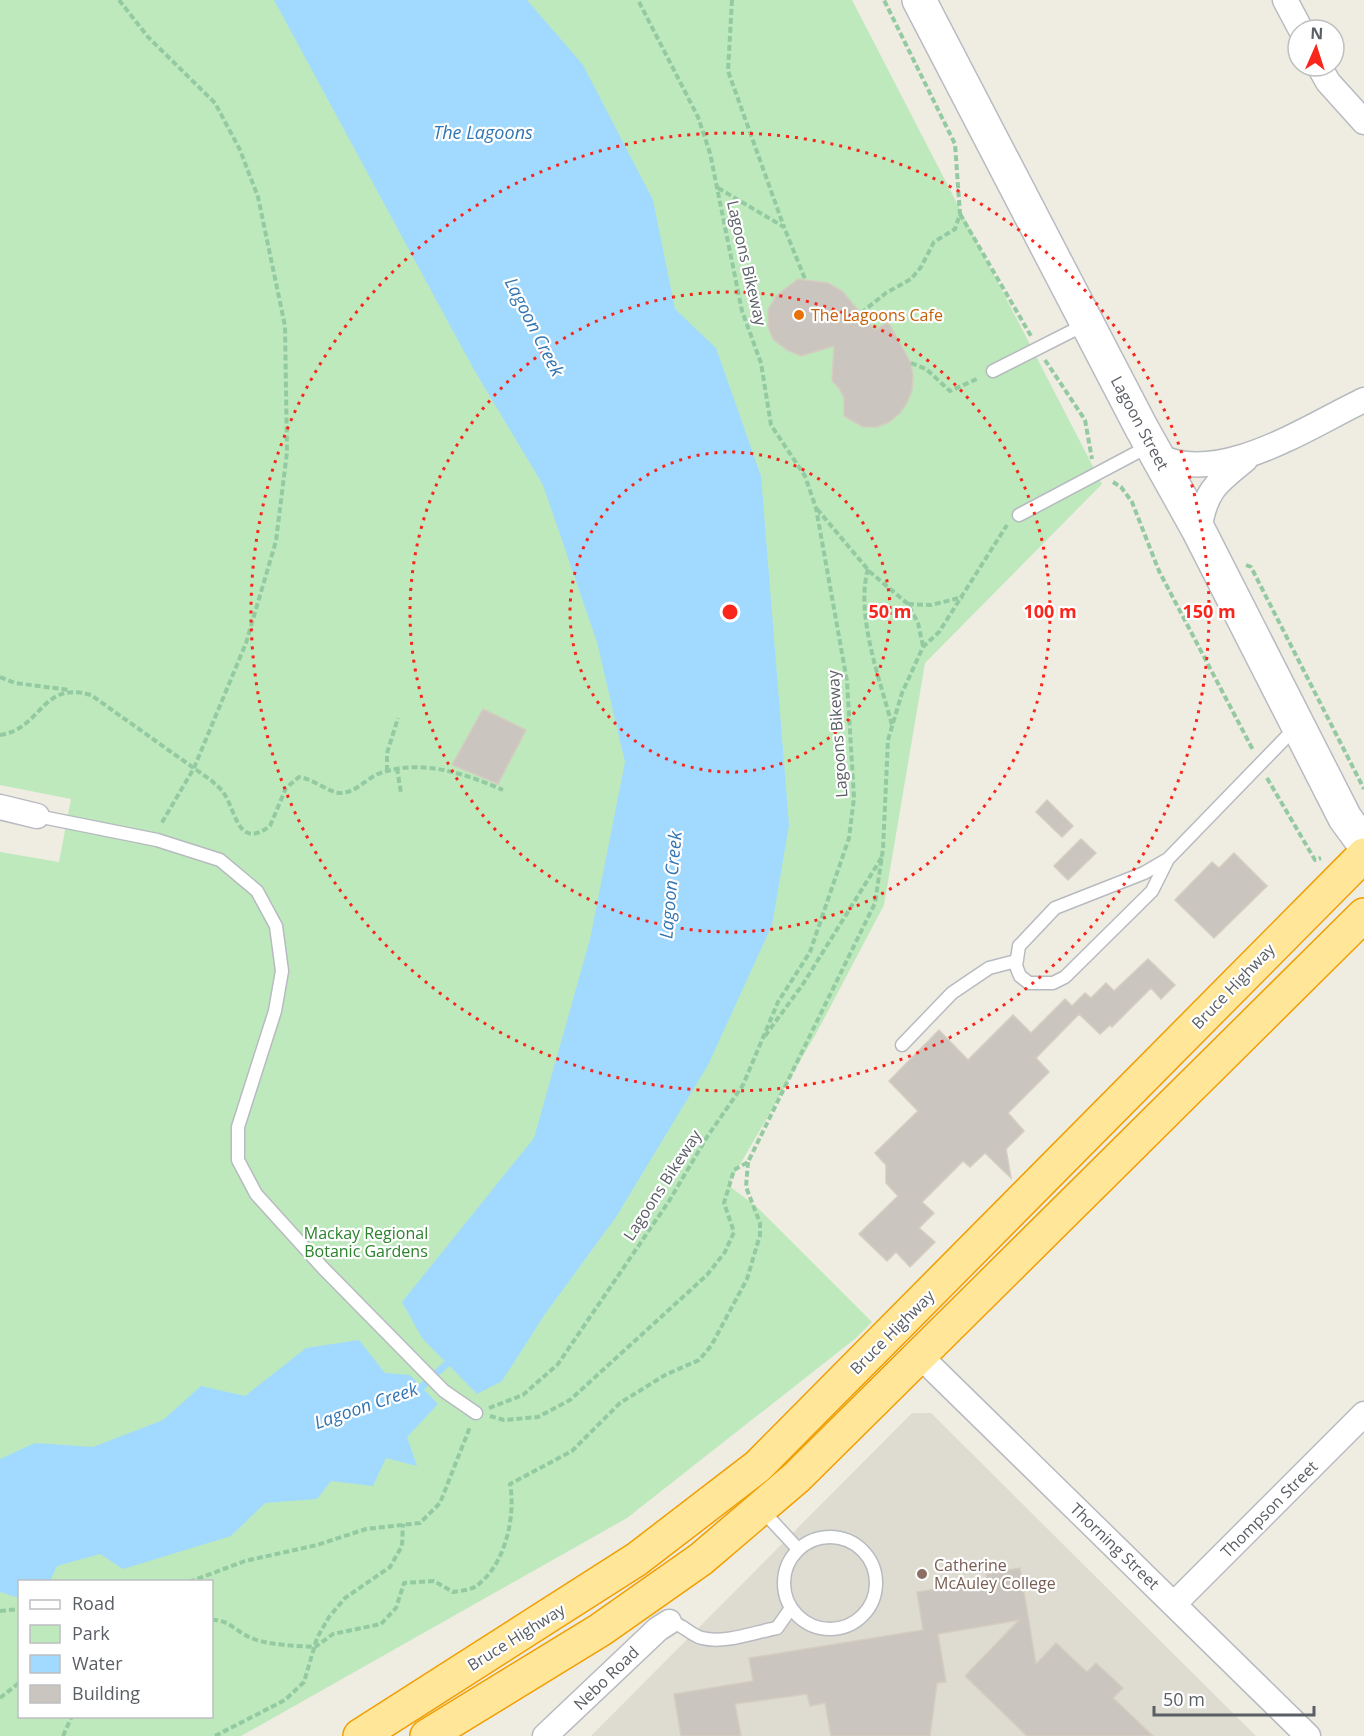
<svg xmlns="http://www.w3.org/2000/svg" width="1364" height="1736" viewBox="0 0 1364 1736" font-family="'Open Sans',sans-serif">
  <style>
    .education { fill: #dedbd1 }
    .green { fill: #bde9bc; fill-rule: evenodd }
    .water { fill: #a2daff }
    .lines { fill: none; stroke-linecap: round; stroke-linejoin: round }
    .stream { stroke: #a2daff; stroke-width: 7 }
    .building { fill: #cac6bf; stroke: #d4cdc0; stroke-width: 1.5 }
    .service-casing { stroke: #b7bbc0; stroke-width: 15 }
    .minor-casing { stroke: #b7bbc0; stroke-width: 27 }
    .secondary-casing { stroke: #b8bcc2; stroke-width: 36 }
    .trunk-casing { stroke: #f19e00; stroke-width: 36 }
    .path { stroke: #94caa2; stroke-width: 4; stroke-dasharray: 6 3; stroke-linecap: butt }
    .service { stroke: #fff; stroke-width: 12 }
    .minor { stroke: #fff; stroke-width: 24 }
    .secondary { stroke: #fff; stroke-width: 33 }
    .trunk { stroke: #ffe698; stroke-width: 33 }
    .ring { fill: none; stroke: #fa261c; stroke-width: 3; stroke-dasharray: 3 6 }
    .food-dot { fill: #e8710a; stroke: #fff; stroke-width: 2 }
    .education-dot { fill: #8d6e63; stroke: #fff; stroke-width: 2 }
    .labels { text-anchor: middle; stroke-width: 4.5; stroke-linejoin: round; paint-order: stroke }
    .street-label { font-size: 16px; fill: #5a5f65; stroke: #fff }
    .food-label { font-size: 16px; fill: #c56008; stroke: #fff; text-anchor: start }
    .park-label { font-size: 16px; fill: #2b832c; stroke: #fff }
    .education-label { font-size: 16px; fill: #785e54; stroke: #fff; text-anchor: start }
    .water-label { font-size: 18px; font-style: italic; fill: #3275b2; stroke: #fff }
    .centre { fill: #fa261c; stroke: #fff; stroke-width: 3 }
    .ring-label { font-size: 18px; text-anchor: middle; font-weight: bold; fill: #fa261c; stroke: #fff; stroke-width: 4.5; stroke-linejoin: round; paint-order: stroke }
  </style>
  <rect width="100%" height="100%" fill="#efece2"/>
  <polygon class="education" points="912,1413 931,1413 1256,1736 591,1736"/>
  <path class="green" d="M 0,0 L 852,0 L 1102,484 L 925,663 L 884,905 L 818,1030 L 728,1185 L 758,1208 L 872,1322 L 856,1338 L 627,1518 L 241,1736 L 0,1736 L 0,852 L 59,862 L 71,799 L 0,785 ZM 20,1582 L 212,1582 L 212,1716 L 20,1716 Z"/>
  <g class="water">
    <polygon points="274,0 527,0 583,65 653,200 675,309 716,348 761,476 789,825 772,925 708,1065 616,1217 545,1314 502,1381 477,1394 422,1338 402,1302 534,1138 590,939 625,762 597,642 543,485 473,368"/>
    <polygon points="359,1340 385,1373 410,1375 438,1404 407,1437 417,1466 386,1458 373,1486 331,1481 317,1499 265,1503 231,1536 123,1569 100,1554 57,1566 50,1581 20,1582 19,1598 0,1592 0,1459 35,1443 93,1447 163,1420 201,1386 245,1396 306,1348"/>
  </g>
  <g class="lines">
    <polyline class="stream" points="416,1392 452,1359"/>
  </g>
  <g class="building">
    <polygon points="798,279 828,283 842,291 875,330 888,322 911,363 913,376 912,390 907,403 900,413 889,422 877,427 863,427 844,416 844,398 839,388 832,381 834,346 801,356 787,350 773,339 768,326 768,310 776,296"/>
    <polygon points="483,709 526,730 498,784 452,765"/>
    <polygon points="1047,800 1073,826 1062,837 1036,812"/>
    <polygon points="1081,839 1096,853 1068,880 1054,866"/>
    <polygon points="1234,853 1267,886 1214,938 1175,900 1212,862 1219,868"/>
    <polygon points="1148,959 1175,985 1161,999 1151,988 1112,1027 1110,1025 1100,1034 1079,1014 1036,1058 1049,1072 1008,1113 1024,1131 1006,1149 1011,1178 985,1153 970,1167 963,1161 922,1202 934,1213 919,1228 935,1242 910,1267 896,1252 887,1261 859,1234 898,1196 886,1183 886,1165 875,1153 918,1111 889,1081 939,1030 968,1060 1013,1015 1031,1033 1065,999 1072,1006 1085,993 1091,998 1106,983 1114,991"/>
    <polygon points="1020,1568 1036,1664 1056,1643 1087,1672 1096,1663 1123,1688 1113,1698 1153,1736 1027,1736 965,1676 1019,1620 938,1634 946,1682 937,1683 930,1736 831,1736 825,1703 810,1706 807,1694 735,1704 741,1736 681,1736 674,1694 753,1681 749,1658 923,1630 917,1592 987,1581 986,1574"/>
  </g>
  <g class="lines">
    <g class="service-casing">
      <g id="service">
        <polyline points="993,371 1086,324"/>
        <polyline points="1019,515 1151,445"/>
        <polyline points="37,816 157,840 220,860 257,891 276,926 282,971 275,1011 238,1127 238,1160 256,1194 323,1268 444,1391 476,1413"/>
        <polyline points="1168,859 1152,891 1065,977 1053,983 1029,983 1020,976 1016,966 1019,946 1055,908 1144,873 1168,859 1297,726"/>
        <polyline points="902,1045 952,993 989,968 1016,961"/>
        <polyline points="761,1509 798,1549"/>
        <circle cx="830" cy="1583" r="46"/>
        <path d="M 669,1622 C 682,1623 690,1635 702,1638 C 724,1644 755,1632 777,1628 L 791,1608"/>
      </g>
    </g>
    <g class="minor-casing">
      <g id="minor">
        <polyline points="1285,0 1301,30"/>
        <polyline points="1319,66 1328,82 1364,122"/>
        <path d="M 1156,455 C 1218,488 1307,427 1364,400"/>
        <path d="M 1199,531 C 1205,491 1215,484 1245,460"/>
        <polyline points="0,807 37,816"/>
        <polyline points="921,1357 1308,1736"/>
        <polyline points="1174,1604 1364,1414"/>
        <polyline points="545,1736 658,1629 669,1622"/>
      </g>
    </g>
    <g class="secondary-casing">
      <polyline id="secondary" points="919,0 1141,427 1199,531 1345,818 1364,844"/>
    </g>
    <g class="trunk-casing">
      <g id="trunk">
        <polyline points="360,1736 637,1559 758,1466 1364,855"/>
        <polyline points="427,1736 600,1630 701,1559 797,1477 1364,915"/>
      </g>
    </g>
    <g class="path">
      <polyline points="119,0 148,37 215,103 240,150 258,197 285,326 287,452 276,541 246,643 194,768 161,824"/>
      <polyline points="732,0 728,71 784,227"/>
      <polyline points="718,188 784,227 805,279"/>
      <polyline points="960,214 1031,336"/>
      <polyline points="861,313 886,293 911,279 921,267 934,242 955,229 960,214 955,144 884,0"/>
      <polyline points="1045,360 1085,420 1092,459"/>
      <polyline points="911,363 926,369 950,391 979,378"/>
      <polyline points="1113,482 1121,487 1132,502 1159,571 1253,750"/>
      <polyline points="817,509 870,572 908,604"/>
      <polyline points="1246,565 1251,567 1364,789"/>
      <path d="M 868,569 C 855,614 880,680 892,725"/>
      <polyline points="923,646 918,623 908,604 931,605 963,597"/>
      <polyline points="0,677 15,683 70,690"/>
      <path d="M 0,735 C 42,729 41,680 91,695 L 212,781 C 216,785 220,788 223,792 C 236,809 237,851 270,826 L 286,788 L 299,777 C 314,779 329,793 341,793 C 355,793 366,779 378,774 C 419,758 464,773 503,790"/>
      <polyline points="397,768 401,793"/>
      <polyline points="387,771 387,753 398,718"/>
      <polyline points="1267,778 1315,860 1321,858"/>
      <polyline points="765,1036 803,984 882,857"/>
      <polyline points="489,1408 523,1395 558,1364 669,1201 707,1137 743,1085 778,1002 810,952 849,838 854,798 847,681 816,508 805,476 771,425 761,363 742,311 710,153 698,117 638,0"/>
      <polyline points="490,1416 504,1420 538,1417 570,1400 707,1275 725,1252 734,1232 724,1203 734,1170 748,1162 875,903 883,849 888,740 902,693 923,647 939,632 1007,525"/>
      <polyline points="189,1582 245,1561 317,1545 366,1529 420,1523 440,1503 470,1427"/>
      <polyline points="0,1611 20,1609"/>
      <path d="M 212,1620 C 229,1619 238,1634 254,1639 C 270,1645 297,1646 315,1647 L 333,1634 L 381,1624 L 396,1608 L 404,1583 L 434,1581 L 453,1592 C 460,1591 471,1590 476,1586 C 505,1566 516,1517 510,1484 L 572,1451 L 620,1403 L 665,1375 L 699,1360 L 711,1346 L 747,1279 L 760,1235 L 760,1223 L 746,1187 L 748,1162"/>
      <polyline points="0,1698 20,1682"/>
      <polyline points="63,1736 72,1716"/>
      <polyline points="215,1736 285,1700 304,1682 317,1638 329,1617 345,1598 390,1567 402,1546 403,1524"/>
    </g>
    <use href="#service" class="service"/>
    <use href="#minor" class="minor"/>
    <use href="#secondary" class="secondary"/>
    <use href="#trunk" class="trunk"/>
  </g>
  <g class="ring">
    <circle cx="730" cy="612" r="160"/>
    <circle cx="730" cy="612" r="320"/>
    <circle cx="730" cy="612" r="479"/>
  </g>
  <circle class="food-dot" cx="799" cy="315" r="6"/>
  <circle class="education-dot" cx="922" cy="1574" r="6"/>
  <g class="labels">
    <g class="street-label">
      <text transform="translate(747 263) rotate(77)" y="6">Lagoons Bikeway</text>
      <text transform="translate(1140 423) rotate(62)" y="6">Lagoon Street</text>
      <text transform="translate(837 734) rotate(-94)" y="6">Lagoons Bikeway</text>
      <text transform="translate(1233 986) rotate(-46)" y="6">Bruce Highway</text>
      <text transform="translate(662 1185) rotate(-57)" y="6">Lagoons Bikeway</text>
      <text transform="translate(892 1332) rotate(-45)" y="6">Bruce Highway</text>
      <text transform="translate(1269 1509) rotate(-45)" y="6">Thompson Street</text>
      <text transform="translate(1115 1546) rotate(44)" y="6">Thorning Street</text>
      <text transform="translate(516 1637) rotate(-32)" y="6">Bruce Highway</text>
      <text transform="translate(606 1678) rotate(-44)" y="6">Nebo Road</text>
    </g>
    <g class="food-label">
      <text x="811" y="321">The Lagoons Cafe</text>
    </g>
    <g class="park-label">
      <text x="366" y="1239">Mackay Regional<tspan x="366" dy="18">Botanic Gardens</tspan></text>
    </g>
    <g class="education-label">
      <text x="934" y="1571">Catherine<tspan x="934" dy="18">McAuley College</tspan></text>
    </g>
    <g class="water-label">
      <text x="483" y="139">The Lagoons</text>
      <text transform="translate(534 327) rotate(63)" y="6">Lagoon Creek</text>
      <text transform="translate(671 885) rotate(-85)" y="6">Lagoon Creek</text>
      <text transform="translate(366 1406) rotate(-19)" y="6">Lagoon Creek</text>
    </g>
  </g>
  <circle cx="730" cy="612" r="9" class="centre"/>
  <g class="ring-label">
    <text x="890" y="618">50 m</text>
    <text x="1050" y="618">100 m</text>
    <text x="1209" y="618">150 m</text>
  </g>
  <rect x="18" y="1580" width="195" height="138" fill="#ffffff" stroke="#bdbfc1" stroke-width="1.5"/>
  <rect x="30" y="1600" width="30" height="9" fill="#ffffff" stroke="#bdbfc1" stroke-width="1.5"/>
  <text x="72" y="1610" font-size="18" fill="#5a5f65">Road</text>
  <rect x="30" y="1625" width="30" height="18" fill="#bde9bc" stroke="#bdbfc1" stroke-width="1.5"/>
  <text x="72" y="1640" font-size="18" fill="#5a5f65">Park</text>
  <rect x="30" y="1655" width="30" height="18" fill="#a2daff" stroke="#bdbfc1" stroke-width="1.5"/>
  <text x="72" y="1670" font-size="18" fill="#5a5f65">Water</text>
  <rect x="30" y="1685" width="30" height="18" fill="#cac6bf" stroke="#bdbfc1" stroke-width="1.5"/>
  <text x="72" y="1700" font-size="18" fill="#5a5f65">Building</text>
  <g transform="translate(1316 48) rotate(3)"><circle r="28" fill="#ffffff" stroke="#bdbfc1" stroke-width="1.5"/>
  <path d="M0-4.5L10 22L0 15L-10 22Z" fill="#fa261c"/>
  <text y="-9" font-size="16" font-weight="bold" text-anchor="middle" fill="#5a5f65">N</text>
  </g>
  <path d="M1154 1706v9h160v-9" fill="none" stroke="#5a5f65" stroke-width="3"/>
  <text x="1163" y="1706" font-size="18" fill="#5a5f65" stroke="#ffffff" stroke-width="4.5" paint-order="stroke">50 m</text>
</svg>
